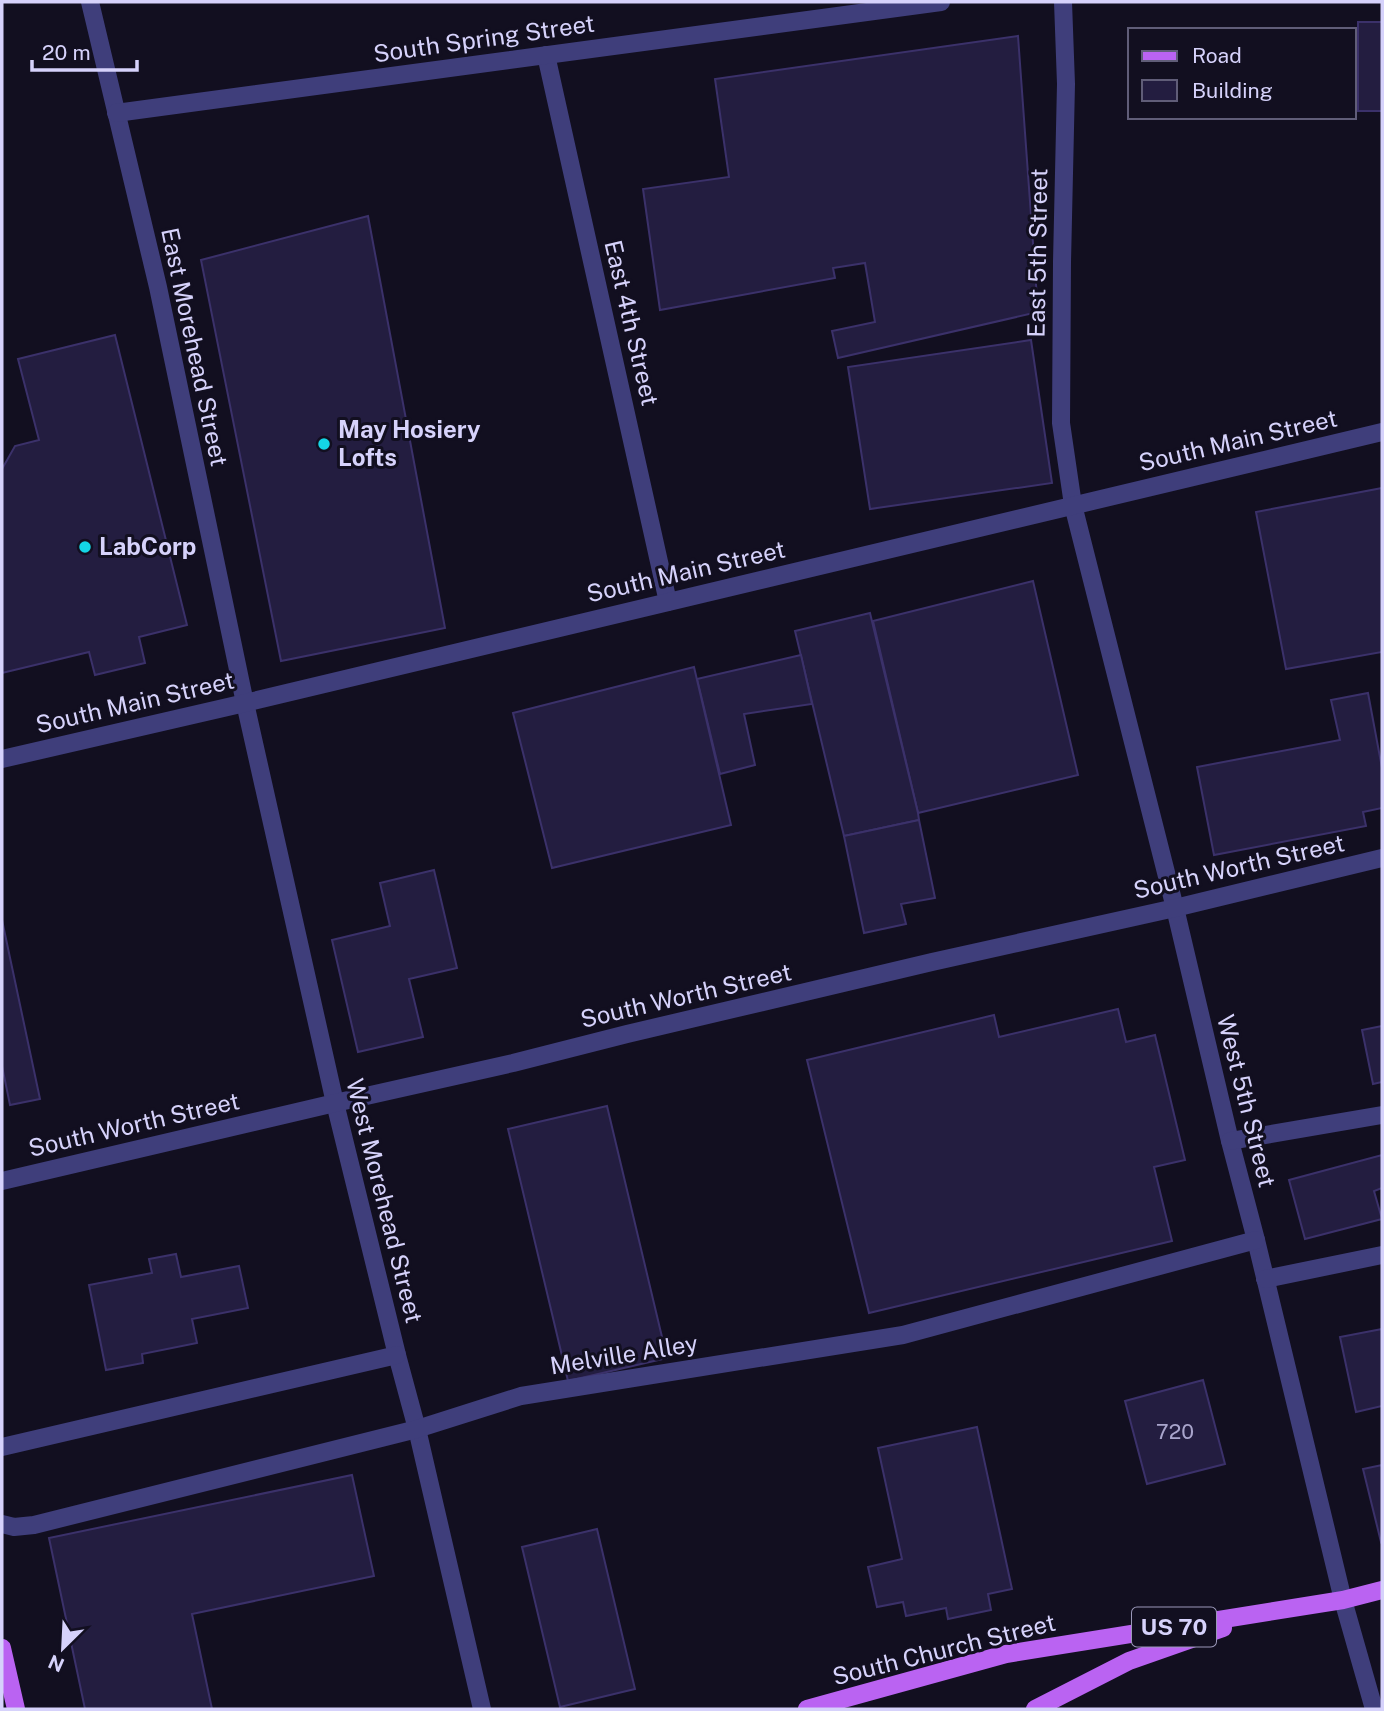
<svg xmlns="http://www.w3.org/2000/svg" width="1384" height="1711" viewBox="0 0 1384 1711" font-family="'Public Sans',sans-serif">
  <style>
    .building { fill: #231d40; stroke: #3b316a; stroke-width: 2 }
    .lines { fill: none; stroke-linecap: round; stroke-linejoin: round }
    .minor { stroke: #3f3e7b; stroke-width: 18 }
    .major { stroke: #ba63f2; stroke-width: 18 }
    .poi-dot { fill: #14d5e6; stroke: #120f20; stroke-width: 2.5 }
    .labels { text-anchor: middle; stroke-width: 6; stroke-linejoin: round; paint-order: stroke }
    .number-label { font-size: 21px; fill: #a9a5cc }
    .shield { fill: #120f20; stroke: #9b98b9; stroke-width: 2 }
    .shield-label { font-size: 23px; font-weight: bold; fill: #d6d2fb }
    .street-label { font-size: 24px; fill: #d6d2fb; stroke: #120f20 }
    .poi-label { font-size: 24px; font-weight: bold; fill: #d6d2fb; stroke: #120f20; text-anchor: start }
  </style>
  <rect width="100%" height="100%" fill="#120f20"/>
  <g class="building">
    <rect x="1358" y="22" width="24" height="89"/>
    <polygon points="1018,36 1038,312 838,358 832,331 875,322 865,263 833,268 835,278 660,310 643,189 729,177 715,79"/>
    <polygon points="368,216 445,628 281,661 201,260"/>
    <polygon points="115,335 187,625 139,637 145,663 95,675 89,652 2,673 2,469 15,446 39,440 18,359"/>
    <polygon points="1031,340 1052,483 870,509 848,367"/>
    <polygon points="1382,488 1382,652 1286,669 1256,512"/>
    <polygon points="1033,581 1078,775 918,813 873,621"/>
    <polygon points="870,613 918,813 919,820 844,836 795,631"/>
    <polygon points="801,655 812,704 744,714 755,765 720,774 697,679"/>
    <polygon points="694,667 731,825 552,868 513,713"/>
    <polygon points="1368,693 1382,768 1382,808 1363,812 1366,826 1214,855 1197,767 1340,740 1331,700"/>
    <polygon points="919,820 935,898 901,904 906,924 864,933 844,836"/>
    <polygon points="434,870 457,968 409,979 423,1037 358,1052 332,940 390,926 380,883"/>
    <polygon points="2,920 40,1099 10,1105 2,1066"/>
    <polygon points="1118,1009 1126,1042 1155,1035 1185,1160 1154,1167 1172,1241 869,1313 807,1060 994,1015 999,1037"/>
    <polygon points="1382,1026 1382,1082 1373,1084 1362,1030"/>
    <polygon points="607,1106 667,1358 568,1381 508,1129"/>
    <polygon points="1382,1155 1382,1188 1374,1191 1382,1219 1305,1239 1289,1180"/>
    <polygon points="176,1254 181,1277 239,1266 248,1308 192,1319 197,1343 142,1354 143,1363 106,1370 89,1285 152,1273 149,1259"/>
    <polygon points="1382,1329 1382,1406 1356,1412 1340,1337"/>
    <polygon points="1203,1380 1225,1464 1147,1484 1125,1401"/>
    <polygon points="977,1427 1012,1589 988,1594 991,1610 948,1619 946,1608 906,1616 903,1602 877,1607 868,1567 902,1559 878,1448"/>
    <polygon points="1382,1465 1382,1541 1381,1542 1363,1469"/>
    <polygon points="352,1475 374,1576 192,1614 212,1709 85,1709 49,1538"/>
    <polygon points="597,1529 635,1689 560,1707 522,1547"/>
  </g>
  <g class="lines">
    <g class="minor">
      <polyline points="90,2 158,287 245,703 335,1103 397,1355 417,1429 482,1709"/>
      <polyline points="1063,2 1066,84 1062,262 1061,423 1073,505 1175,908 1230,1141 1256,1240 1343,1600 1374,1709"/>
      <polyline points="546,55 668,602"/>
      <polyline points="116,113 941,2"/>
      <polyline points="2,759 245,703 1382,432"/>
      <polyline points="1230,1141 1382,1115"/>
      <polyline points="2,1181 335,1103 513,1063 627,1034 932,962 1175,908 1382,858"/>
      <polyline points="1265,1279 1382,1255"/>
      <polyline points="2,1447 397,1355"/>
      <polyline points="2,1524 14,1527 34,1525 417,1429 521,1396 903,1335 1256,1240"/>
    </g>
    <g class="major">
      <polyline points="2,1648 16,1709"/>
      <polyline points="807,1709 1006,1654 1343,1600 1382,1590"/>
      <polyline points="1035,1709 1129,1661 1223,1628"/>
    </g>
  </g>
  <g class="poi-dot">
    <circle cx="324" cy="444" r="7"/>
    <circle cx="85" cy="547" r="7"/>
  </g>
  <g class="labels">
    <g class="number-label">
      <text x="1175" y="1439">720</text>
    </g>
    <rect class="shield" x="1132" y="1607.5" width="84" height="39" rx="5"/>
    <g class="shield-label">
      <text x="1174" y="1635">US 70</text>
    </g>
    <g class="street-label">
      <text transform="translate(484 39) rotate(-8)" y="8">South Spring Street</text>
      <text transform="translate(1038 253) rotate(-89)" y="8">East 5th Street</text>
      <text transform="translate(631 323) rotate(77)" y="8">East 4th Street</text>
      <text transform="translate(194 347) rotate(78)" y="8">East Morehead Street</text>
      <text transform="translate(1238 441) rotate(-13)" y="8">South Main Street</text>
      <text transform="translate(686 572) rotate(-13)" y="8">South Main Street</text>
      <text transform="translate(135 703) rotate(-13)" y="8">South Main Street</text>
      <text transform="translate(1239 867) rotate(-13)" y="8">South Worth Street</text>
      <text transform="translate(686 996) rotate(-13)" y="8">South Worth Street</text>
      <text transform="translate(1246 1101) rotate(76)" y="8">West 5th Street</text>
      <text transform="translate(134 1125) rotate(-13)" y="8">South Worth Street</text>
      <text transform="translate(384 1201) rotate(76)" y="8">West Morehead Street</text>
      <text transform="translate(624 1355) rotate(-9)" y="8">Melville Alley</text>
      <text transform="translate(944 1650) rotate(-14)" y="8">South Church Street</text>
    </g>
    <g class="poi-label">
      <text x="338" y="438">May Hosiery<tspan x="338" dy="28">Lofts</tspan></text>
      <text x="99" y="555">LabCorp</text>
    </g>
  </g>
  <rect width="1384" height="1711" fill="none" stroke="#d6d2fb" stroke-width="7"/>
  <rect x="1128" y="28" width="228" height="91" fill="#120f20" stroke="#605d78" stroke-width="2"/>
  <rect x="1142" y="51" width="35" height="10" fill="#ba63f2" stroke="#605d78" stroke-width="2"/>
  <text x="1192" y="63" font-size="21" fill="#d6d2fb">Road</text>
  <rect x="1142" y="80" width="35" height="21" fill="#231d40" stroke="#605d78" stroke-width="2"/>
  <text x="1192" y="98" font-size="21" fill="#d6d2fb">Building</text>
  <g transform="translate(63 1648) rotate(204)" stroke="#120f20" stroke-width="5" paint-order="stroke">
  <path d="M0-5L12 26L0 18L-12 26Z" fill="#d6d2fb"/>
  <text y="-10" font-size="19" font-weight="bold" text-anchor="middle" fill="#d6d2fb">N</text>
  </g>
  <path d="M32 60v10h105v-10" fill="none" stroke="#d6d2fb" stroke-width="3.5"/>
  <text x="42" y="60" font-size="21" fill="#d6d2fb" stroke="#120f20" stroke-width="5" paint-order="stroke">20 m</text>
</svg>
